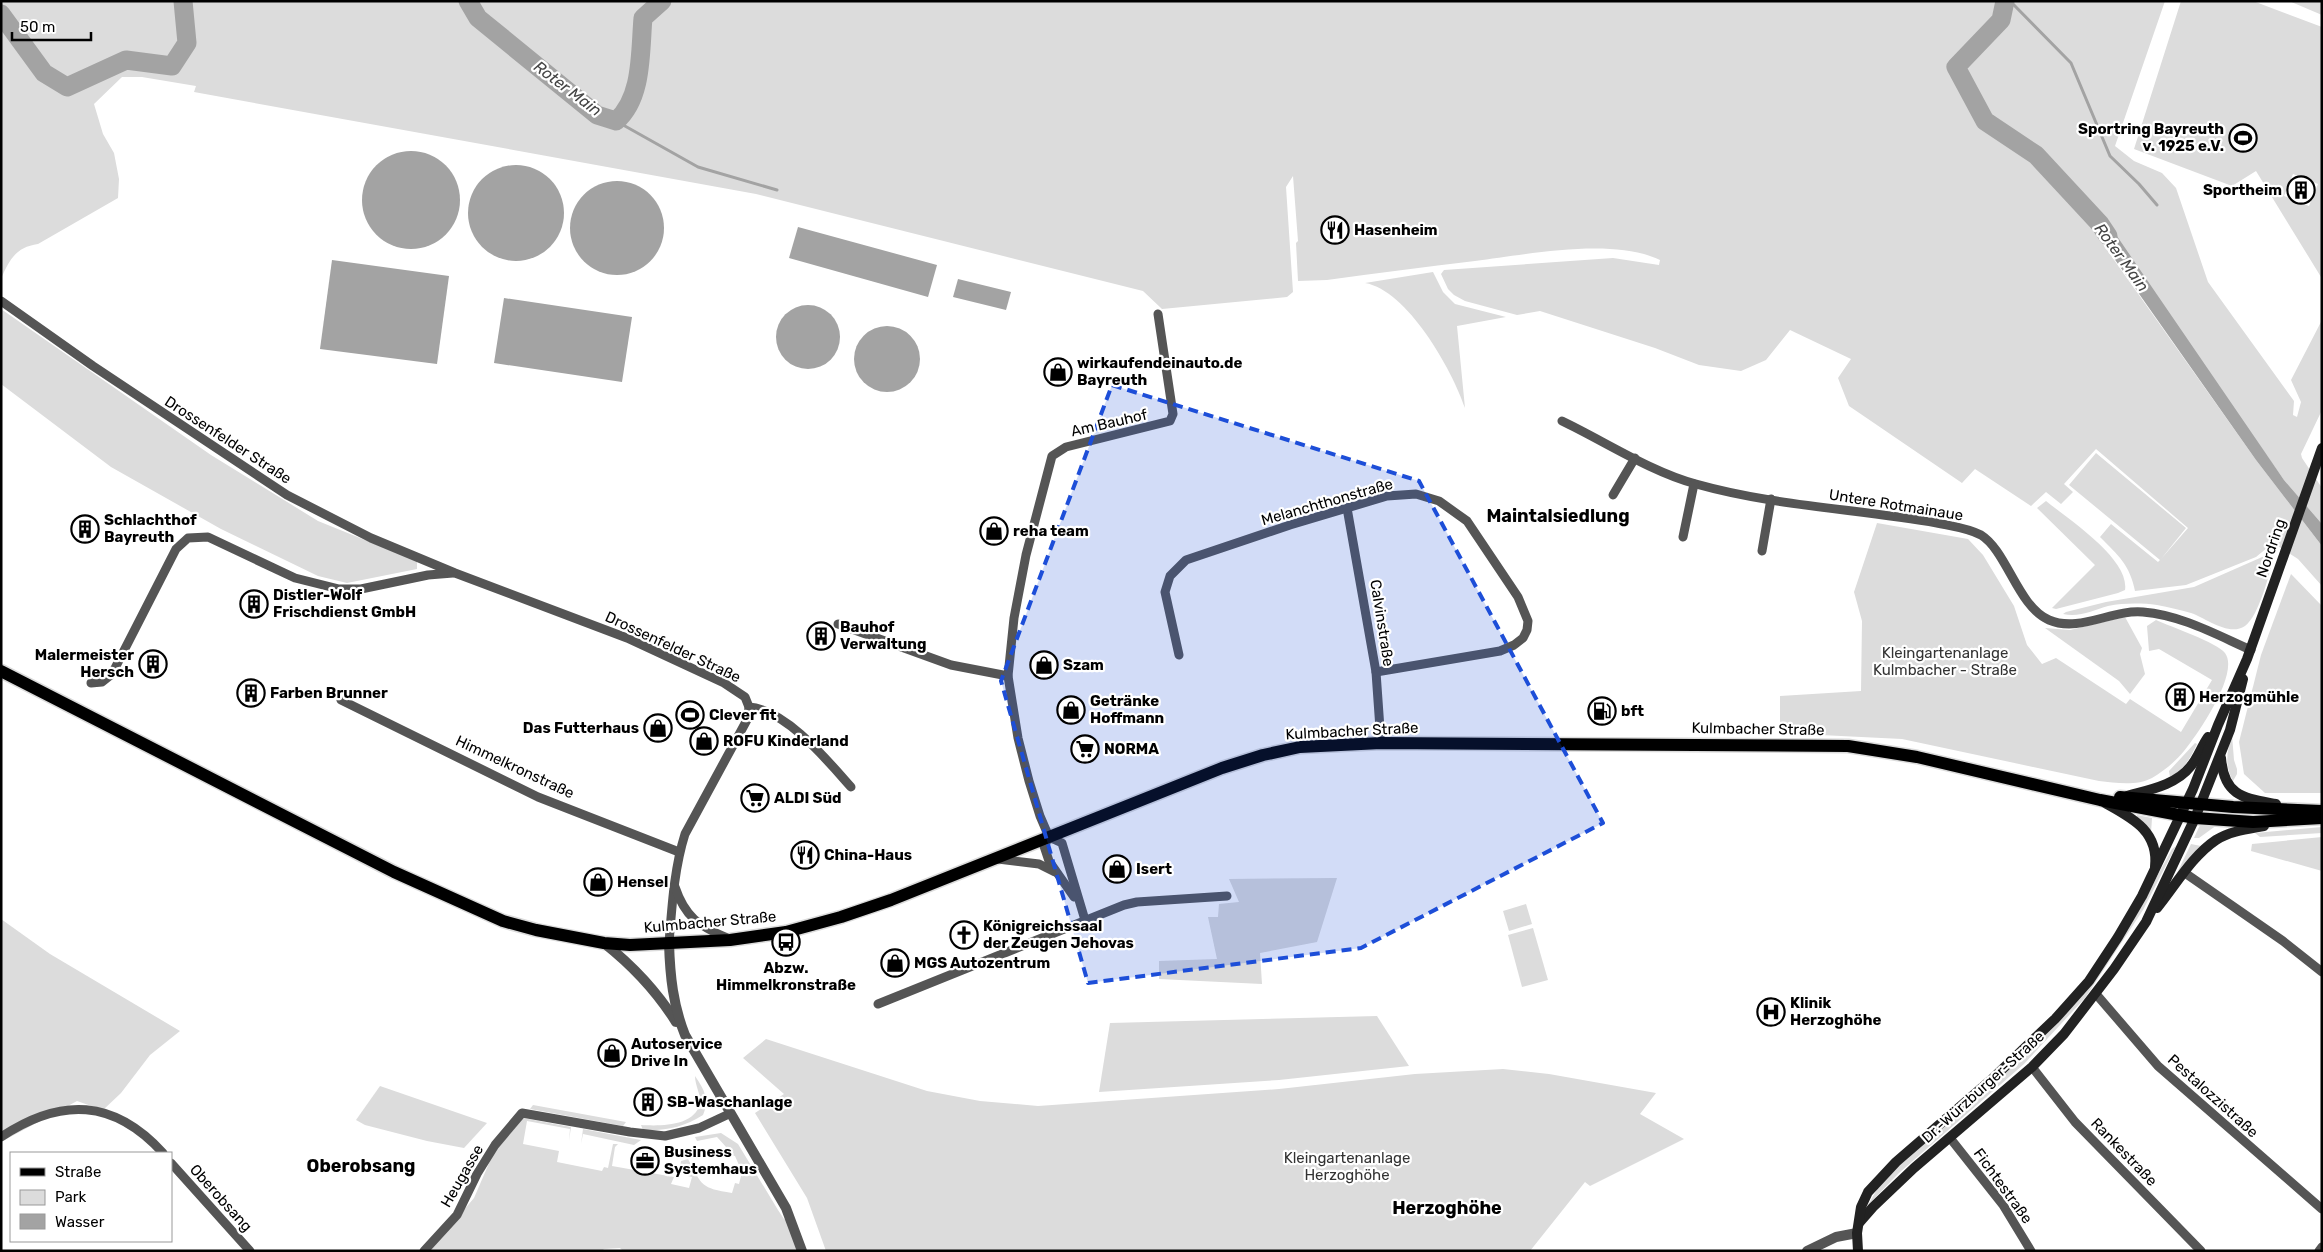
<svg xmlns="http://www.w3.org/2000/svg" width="2323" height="1252" viewBox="0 0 2323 1252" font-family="Rubik,sans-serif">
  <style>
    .green { fill: #dcdcdc; fill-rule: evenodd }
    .water { fill: #a3a3a3 }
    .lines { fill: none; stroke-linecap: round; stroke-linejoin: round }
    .stream { stroke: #a3a3a3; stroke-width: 3 }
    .river { stroke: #a3a3a3; stroke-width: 19 }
    .primary-casing { stroke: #dbdbdb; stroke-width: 15 }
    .minor { stroke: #555; stroke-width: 9 }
    .tertiary { stroke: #555; stroke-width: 10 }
    .secondary { stroke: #222; stroke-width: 10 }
    .primary { stroke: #000; stroke-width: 12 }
    .marked { fill: #1d4ed8; fill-opacity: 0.2; stroke: #1d4ed8; stroke-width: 4; stroke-dasharray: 10 6; stroke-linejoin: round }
    .labels { text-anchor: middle; stroke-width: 4.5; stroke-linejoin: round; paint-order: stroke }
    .poi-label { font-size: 15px; font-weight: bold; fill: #000; stroke: #fff; text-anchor: start }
    .street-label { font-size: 15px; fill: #000; stroke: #fff }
    .park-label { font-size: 15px; fill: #333; stroke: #fff }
    .water-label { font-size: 16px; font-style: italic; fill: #444; stroke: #fff }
    .quarter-label { font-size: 18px; font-weight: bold; fill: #000; stroke: #fff }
  </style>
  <rect width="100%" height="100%" fill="#fff"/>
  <g class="green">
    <path d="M 1,1 L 2165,1 L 2115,146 L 2134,161 L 2162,173 L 2176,188 L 2208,282 L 2294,401 L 2293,415 L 2297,417 L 2301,402 L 2291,380 L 2322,320 L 2322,410 L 2301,454 L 2302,458 L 2322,488 L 2322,524 L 2284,480 L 2093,209 L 2090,226 L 2256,460 L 2322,546 L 2322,586 L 2298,559 L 2273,543 L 2256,557 L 2186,585 L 2135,591 C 2130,565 2118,555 2100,537 L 2111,524 L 2158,562 L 2160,560 L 2069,485 L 2096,453 L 2186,528 L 2161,559 L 2188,528 L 2096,449 L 2064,484 L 2073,492 L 2061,504 L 2046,492 L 2031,506 L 1975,469 L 1962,483 L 1849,406 L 1838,378 L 1851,359 L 1790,330 L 1766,360 L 1741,371 L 1699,365 L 1655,348 L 1540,311 L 1517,315 L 1465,301 L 1454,295 L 1448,289 L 1441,274 L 1444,270 L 1613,258 L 1659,265 L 1660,260 C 1612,237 1526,255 1475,261 C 1425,267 1376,273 1327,280 L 1298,281 L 1296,243 L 1298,241 L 1293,176 L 1286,187 L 1293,292 L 1287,297 L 1162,309 L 1143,291 L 756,194 L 194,92 L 196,86 L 142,77 L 122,77 L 94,104 L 103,134 L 114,153 L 119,179 L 118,198 L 38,244 C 16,247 9,260 1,279 Z"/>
    <path d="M 2181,1 L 2253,1 L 2322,27 L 2321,277 L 2256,171 L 2232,186 L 2134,149 ZM 2293,174 L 2318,184 L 2309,206 L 2284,196 Z"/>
    <polygon points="2289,1 2322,1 2322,15"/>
    <path d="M 1433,272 L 1443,292 L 1455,304 L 1506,317 L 1457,326 L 1465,408 C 1452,369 1407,290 1365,283 Z"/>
    <polygon points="1,309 211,455 318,521 417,561 417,569 347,583 318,576 221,529 111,467 1,384"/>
    <path d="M 2046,501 C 2068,519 2130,559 2125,590 L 2118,593 L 2056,609 L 2052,608 L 2095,565 L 2037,508 Z"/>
    <path d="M 1877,523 L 1968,539 L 1983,555 L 2014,606 L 2027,645 L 2042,664 L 2056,658 L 2126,704 L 2130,699 L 2181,732 L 2212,680 L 2159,649 L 2149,651 L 2147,626 L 2156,620 C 2169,626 2218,643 2225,653 C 2240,673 2198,734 2184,751 C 2176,761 2164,771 2152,778 C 2137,786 2116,783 2099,781 L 1902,739 L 1780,733 L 1780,696 L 1861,691 L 1862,621 L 1854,592 Z"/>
    <path d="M 2269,554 L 2274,557 C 2269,574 2259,616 2245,626 C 2229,637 2206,618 2191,613 C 2180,610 2169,607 2157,605 C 2141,603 2124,603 2108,606 C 2094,610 2079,618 2063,614 L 2066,612 L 2106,602 L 2194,587 Z"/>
    <polygon points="2291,574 2322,606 2322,793 2265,793 2244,774 2239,742 2261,655"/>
    <polygon points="2125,617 2142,648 2140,654 2145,674 2130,694 2119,681 2045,628 2070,630"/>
    <path d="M 2232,735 L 2234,760 L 2237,769 L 2237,774 L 2233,781 C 2224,764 2227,752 2232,735 Z"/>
    <path d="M 2195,743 L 2197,744 C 2190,758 2185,769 2170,777 L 2169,771 Z"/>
    <polygon points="2137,815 2152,818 2151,833 2137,817"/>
    <polygon points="2200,825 2217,825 2199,838 2194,838"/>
    <polygon points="2322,827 2322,833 2260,837 2255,833"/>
    <polygon points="2322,837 2322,871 2251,851 2252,844"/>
    <polygon points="2191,844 2201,846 2176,875"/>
    <polygon points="2176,846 2143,910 2085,998 2024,1064 1899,1173 1868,1205 1880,1184 1908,1156 2066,1012 2136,915 2172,849"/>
    <polygon points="1337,878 1317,942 1260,953 1262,984 1159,979 1159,961 1217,959 1208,917 1218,917 1219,904 1239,902 1229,879"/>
    <polygon points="1526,904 1532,924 1509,931 1503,911"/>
    <polygon points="1,919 50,954 180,1031 150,1055 121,1093 103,1110 77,1101 1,1142"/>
    <polygon points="1533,928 1548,980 1522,987 1508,935"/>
    <polygon points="1377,1016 1409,1066 1279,1080 1099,1092 1110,1023"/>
    <polygon points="766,1039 927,1091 980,1101 1038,1106 1279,1089 1415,1074 1503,1069 1549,1074 1656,1093 1640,1114 1684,1139 1590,1186 1585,1182 1530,1251 826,1251 807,1198 755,1113 784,1094 743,1058"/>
    <path d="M 695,1076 C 704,1089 710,1100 703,1115 C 684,1127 666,1131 643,1130 L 641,1125 C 659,1126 695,1127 700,1103 C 701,1095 695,1085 695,1076 Z"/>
    <polygon points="380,1086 487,1123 464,1148 427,1141 365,1125 356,1120"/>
    <polygon points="533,1105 626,1122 623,1126 530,1109"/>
    <path d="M 523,1118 L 571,1127 L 569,1141 L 570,1129 L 527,1121 L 523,1144 L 559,1151 L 557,1162 L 602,1171 L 604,1167 L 608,1168 L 613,1144 L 618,1144 L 615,1147 L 612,1166 L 674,1177 L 671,1184 L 689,1188 L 692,1177 L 679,1174 L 681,1161 L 688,1159 C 702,1186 701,1188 732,1193 L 735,1183 L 739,1184 L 742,1172 L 735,1156 L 721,1153 L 727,1148 L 717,1137 L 697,1141 L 695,1137 L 721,1133 L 738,1144 L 778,1210 L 784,1219 L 790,1219 L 802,1251 L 623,1251 L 620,1248 L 604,1249 L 602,1251 L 429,1251 L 474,1198 L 493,1154 Z"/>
    <polygon points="583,1129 641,1140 634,1145 583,1134 581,1144"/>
  </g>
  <g class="water">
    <polygon points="1995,1 2011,1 2013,7 2010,11 2000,8"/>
    <circle cx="411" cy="200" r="49"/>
    <circle cx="516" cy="213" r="48"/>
    <circle cx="617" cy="228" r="47"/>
    <polygon points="2095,210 2108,223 2284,480 2322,524 2322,546 2256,460 2092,227"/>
    <polygon points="798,227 937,265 928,297 789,258"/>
    <polygon points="332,260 449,276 437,364 320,349"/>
    <polygon points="958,279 1011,292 1006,310 953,297"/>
    <polygon points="504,298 632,317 622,382 494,363"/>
    <circle cx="808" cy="337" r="32"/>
    <circle cx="887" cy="359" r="33"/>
  </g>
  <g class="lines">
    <g class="stream">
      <polyline points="2009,2 2011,2 2071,63 2110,156 2139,184 2157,205"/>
      <polyline points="616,121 698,167 777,190"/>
    </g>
    <g class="river">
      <path d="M 468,1 L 478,18 L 597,115 L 616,121 C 643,98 640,51 643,18 L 662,1"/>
      <polyline points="2005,1 2001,20 1956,67 1985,121 2036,155 2100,224 2108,236"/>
      <polyline points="1,14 44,73 67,87 126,60 172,66 187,43 183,1"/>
    </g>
    <g class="primary-casing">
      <g id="primary">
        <polyline points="1,671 394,872 503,921 536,930 604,943 630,945 730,940 786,932 841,917 891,900 1222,768 1263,755 1300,747 1381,743 1848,746 1917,757 2100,800 2195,818 2253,822 2322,818"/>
        <polyline points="2120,797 2233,807 2322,811"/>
      </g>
    </g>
    <g class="minor">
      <path d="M 1,301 L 93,366 L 287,495 L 371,538 L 455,573 L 627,638 L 724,683 L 745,697 L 749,707 L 748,718 L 685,834 C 674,869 672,906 669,943"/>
      <path d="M 1562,421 C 1604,441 1651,472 1696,484 C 1774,506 1857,509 1937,523 C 1951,526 1968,528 1981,535 C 2007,551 2018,607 2049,620 C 2079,633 2113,609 2143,612 C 2181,615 2217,635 2251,650"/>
      <polyline points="1613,495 1635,458"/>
      <polyline points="1347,508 1376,672 1381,743"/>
      <polyline points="1683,537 1694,484"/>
      <polyline points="1762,551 1771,499"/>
      <polyline points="838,624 951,665 1008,676"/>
      <polyline points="1179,655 1165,592 1170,576 1186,560 1290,525 1387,496 1416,494 1439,501 1467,521 1518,597 1528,621 1527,630 1523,638 1514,645 1500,651 1376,672"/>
      <polyline points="91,683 102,682 112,674 176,549 188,538 208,537 295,578 339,589 361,589 428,575 453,573"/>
      <polyline points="341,700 538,797 679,852"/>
      <path d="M 749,707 C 786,710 827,760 851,787"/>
      <polyline points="1049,837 1040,816 1029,781 1018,738 1008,676 1014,618 1026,555 1052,456 1066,447 1170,421 1173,414 1158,314"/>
      <polyline points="1049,837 1062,843 1085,920"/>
      <polyline points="1049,837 1044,846 1049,861 1074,897"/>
      <polyline points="998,859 1039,864 1055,872"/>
      <polyline points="2185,873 2283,941 2322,972"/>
      <path d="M 675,887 C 685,917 699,926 727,938"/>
      <polyline points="2096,994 2158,1066 2322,1209"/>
      <polyline points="878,1004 1124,905 1137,902 1227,896"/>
      <polyline points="2032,1067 2075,1122 2201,1251"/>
      <path d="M 1,1137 C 61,1097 114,1099 163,1153"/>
      <polyline points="1950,1138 2003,1205 2031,1251"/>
      <polyline points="171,1163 250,1251"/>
      <polyline points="424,1251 457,1215 477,1174 495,1145 522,1113 630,1132 665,1136 699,1128 729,1114"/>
      <polyline points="2319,1251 2322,1247"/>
    </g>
    <g class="tertiary">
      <path d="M 604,943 C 633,966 656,990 676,1022"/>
      <path d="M 669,943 C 670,976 673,1005 685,1035 L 786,1208 L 802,1251"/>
      <polyline points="1807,1251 1836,1237 1857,1233"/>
    </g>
    <g class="secondary">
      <path d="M 2221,758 C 2224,797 2245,798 2276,804"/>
      <path d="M 2127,796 C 2148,790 2176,785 2190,767 C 2198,758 2201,747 2208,737"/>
      <path d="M 2105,803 C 2132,818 2159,831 2155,867"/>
      <path d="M 2157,908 C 2175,886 2192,856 2216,840 C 2230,831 2248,829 2264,826"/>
      <polyline points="1859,1223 1873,1207 1914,1168 2032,1067 2064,1034 2114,969 2146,922 2195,818 2230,730 2243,679"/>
      <polyline points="1858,1251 1857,1233 1861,1207 1868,1192 1896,1162 1992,1079 2055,1019 2089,981 2118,937 2142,896 2193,789 2218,725 2247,659 2322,448"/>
    </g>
    <use href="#primary" class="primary"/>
  </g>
  <path class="marked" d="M 1112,385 L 1419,481 L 1603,823 L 1361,948 L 1088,983 L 1001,681 Z"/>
  <defs>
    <g id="stadium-ring" transform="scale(1.4375)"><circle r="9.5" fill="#fff" stroke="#000" stroke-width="1.5"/><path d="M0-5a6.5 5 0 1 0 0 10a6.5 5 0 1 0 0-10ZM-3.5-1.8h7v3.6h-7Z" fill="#000"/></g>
    <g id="building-ring" transform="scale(1.4375)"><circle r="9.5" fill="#fff" stroke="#000" stroke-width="1.5"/><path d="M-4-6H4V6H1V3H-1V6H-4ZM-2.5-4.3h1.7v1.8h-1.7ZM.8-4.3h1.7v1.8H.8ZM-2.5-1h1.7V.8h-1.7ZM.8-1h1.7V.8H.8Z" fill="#000"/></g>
    <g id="restaurant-ring" transform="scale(1.4375)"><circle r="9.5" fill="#fff" stroke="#000" stroke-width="1.5"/><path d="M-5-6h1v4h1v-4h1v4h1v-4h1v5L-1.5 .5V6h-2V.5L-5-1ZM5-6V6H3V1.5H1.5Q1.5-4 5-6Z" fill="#000"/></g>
    <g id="shop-ring" transform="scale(1.4375)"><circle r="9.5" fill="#fff" stroke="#000" stroke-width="1.5"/><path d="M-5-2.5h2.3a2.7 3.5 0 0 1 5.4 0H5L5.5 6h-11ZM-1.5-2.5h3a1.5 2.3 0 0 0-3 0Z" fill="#000"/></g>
    <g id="fuel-ring" transform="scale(1.4375)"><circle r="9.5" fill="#fff" stroke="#000" stroke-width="1.5"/><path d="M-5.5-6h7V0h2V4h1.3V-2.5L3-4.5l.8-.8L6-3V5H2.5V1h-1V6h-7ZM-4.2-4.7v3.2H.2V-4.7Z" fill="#000"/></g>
    <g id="supermarket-ring" transform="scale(1.4375)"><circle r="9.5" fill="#fff" stroke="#000" stroke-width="1.5"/><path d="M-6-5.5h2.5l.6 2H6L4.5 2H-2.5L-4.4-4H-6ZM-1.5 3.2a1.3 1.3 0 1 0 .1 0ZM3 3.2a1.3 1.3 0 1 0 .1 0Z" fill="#000"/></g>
    <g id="church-ring" transform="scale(1.4375)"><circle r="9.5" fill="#fff" stroke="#000" stroke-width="1.5"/><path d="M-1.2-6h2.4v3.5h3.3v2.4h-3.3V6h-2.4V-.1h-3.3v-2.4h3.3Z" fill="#000"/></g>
    <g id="bus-ring" transform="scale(1.4375)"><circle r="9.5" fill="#fff" stroke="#000" stroke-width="1.5"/><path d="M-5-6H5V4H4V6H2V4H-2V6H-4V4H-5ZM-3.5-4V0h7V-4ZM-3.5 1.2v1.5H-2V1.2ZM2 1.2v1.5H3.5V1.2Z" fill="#000"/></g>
    <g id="hospital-ring" transform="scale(1.4375)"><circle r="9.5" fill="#fff" stroke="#000" stroke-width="1.5"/><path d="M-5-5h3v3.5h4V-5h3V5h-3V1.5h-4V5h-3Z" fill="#000"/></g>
    <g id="office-ring" transform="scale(1.4375)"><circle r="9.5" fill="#fff" stroke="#000" stroke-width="1.5"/><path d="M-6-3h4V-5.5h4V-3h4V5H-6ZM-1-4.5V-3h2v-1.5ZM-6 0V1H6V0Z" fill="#000"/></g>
  </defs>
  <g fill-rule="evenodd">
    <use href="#stadium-ring" x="2243" y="138"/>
    <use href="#building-ring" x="2301" y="190"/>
    <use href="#restaurant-ring" x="1335" y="230"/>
    <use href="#shop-ring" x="1058" y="372"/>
    <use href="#building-ring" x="85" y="529"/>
    <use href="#shop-ring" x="994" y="531"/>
    <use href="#building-ring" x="254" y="604"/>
    <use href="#building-ring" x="821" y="636"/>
    <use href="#building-ring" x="153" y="664"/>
    <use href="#shop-ring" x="1044" y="665"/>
    <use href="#building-ring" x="251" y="693"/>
    <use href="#building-ring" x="2180" y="697"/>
    <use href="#shop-ring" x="1071" y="710"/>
    <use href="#fuel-ring" x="1602" y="711"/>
    <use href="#stadium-ring" x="690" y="715"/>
    <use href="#shop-ring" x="658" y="728"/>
    <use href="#shop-ring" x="704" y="741"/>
    <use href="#supermarket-ring" x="1085" y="749"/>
    <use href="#supermarket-ring" x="755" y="798"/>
    <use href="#restaurant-ring" x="805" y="855"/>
    <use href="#shop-ring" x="1117" y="869"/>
    <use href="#shop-ring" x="598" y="882"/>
    <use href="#church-ring" x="964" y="935"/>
    <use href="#bus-ring" x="786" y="942"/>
    <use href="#shop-ring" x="895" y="963"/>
    <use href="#hospital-ring" x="1771" y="1012"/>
    <use href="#shop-ring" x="612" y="1053"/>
    <use href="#building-ring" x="648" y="1102"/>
    <use href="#office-ring" x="645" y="1161"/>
  </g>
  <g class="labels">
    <g class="poi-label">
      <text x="2224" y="134" text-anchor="end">Sportring Bayreuth<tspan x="2224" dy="17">v. 1925 e.V.</tspan></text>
      <text x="2282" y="195" text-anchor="end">Sportheim</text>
      <text x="1354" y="235">Hasenheim</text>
      <text x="1077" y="368">wirkaufendeinauto.de<tspan x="1077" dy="17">Bayreuth</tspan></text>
      <text x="104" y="525">Schlachthof<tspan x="104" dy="17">Bayreuth</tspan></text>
      <text x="1013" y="536">reha team</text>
      <text x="273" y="600">Distler-Wolf<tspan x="273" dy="17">Frischdienst GmbH</tspan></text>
      <text x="840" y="632">Bauhof<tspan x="840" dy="17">Verwaltung</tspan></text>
      <text x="134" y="660" text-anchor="end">Malermeister<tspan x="134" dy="17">Hersch</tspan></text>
      <text x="1063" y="670">Szam</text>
      <text x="270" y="698">Farben Brunner</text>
      <text x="2199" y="702">Herzogmühle</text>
      <text x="1090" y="706">Getränke<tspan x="1090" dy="17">Hoffmann</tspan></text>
      <text x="1621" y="716">bft</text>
      <text x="709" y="720">Clever fit</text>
      <text x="639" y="733" text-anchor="end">Das Futterhaus</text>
      <text x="723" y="746">ROFU Kinderland</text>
      <text x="1104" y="754">NORMA</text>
      <text x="774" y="803">ALDI Süd</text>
      <text x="824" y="860">China-Haus</text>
      <text x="1136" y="874">Isert</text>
      <text x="617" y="887">Hensel</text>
      <text x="983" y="931">Königreichssaal<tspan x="983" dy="17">der Zeugen Jehovas</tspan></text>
      <text x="914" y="968">MGS Autozentrum</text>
      <text x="786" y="973" text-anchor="middle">Abzw.<tspan x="786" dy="17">Himmelkronstraße</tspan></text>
      <text x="1790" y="1008">Klinik<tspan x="1790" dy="17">Herzoghöhe</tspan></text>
      <text x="631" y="1049">Autoservice<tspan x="631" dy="17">Drive In</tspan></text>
      <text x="667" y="1107">SB-Waschanlage</text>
      <text x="664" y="1157">Business<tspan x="664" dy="17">Systemhaus</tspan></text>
    </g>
    <g class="street-label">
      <text transform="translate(1109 423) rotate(-13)" y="5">Am Bauhof</text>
      <text transform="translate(228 440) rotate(33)" y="5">Drossenfelder Straße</text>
      <text transform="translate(1327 502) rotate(-16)" y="5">Melanchthonstraße</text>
      <text transform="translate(1896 505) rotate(9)" y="5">Untere Rotmainaue</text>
      <text transform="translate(2271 548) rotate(-71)" y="5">Nordring</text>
      <text transform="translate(1382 623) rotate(81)" y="5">Calvinstraße</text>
      <text transform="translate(673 647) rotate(25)" y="5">Drossenfelder Straße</text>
      <text transform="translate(1758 729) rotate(1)" y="5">Kulmbacher Straße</text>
      <text transform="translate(1352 731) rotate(-3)" y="5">Kulmbacher Straße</text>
      <text transform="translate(515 767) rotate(25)" y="5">Himmelkronstraße</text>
      <text transform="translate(710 922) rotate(-5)" y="5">Kulmbacher Straße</text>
      <text transform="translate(1983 1087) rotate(-42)" y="5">Dr.-Würzburger-Straße</text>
      <text transform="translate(2213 1096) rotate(42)" y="5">Pestalozzistraße</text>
      <text transform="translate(2124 1152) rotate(46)" y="5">Rankestraße</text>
      <text transform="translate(462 1176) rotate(-60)" y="5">Heugasse</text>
      <text transform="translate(2003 1186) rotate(54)" y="5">Fichtestraße</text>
      <text transform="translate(221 1198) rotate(48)" y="5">Oberobsang</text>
    </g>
    <g class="park-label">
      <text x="1945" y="658">Kleingartenanlage<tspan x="1945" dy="17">Kulmbacher - Straße</tspan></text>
      <text x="1347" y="1163">Kleingartenanlage<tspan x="1347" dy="17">Herzoghöhe</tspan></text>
    </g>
    <g class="water-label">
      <text transform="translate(568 88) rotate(37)" y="6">Roter Main</text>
      <text transform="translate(2122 257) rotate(54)" y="6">Roter Main</text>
    </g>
    <g class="quarter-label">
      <text x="1558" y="522">Maintalsiedlung</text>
      <text x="361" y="1172">Oberobsang</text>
      <text x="1447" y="1214">Herzoghöhe</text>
    </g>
  </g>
  <rect width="2323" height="1252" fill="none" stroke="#000000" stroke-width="5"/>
  <rect x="10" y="1152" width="162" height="90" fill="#ffffff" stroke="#999999"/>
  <rect x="20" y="1168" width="25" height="8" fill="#000000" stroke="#999999"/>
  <text x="55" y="1177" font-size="15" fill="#000000">Straße</text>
  <rect x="20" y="1190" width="25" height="15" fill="#dcdcdc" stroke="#999999"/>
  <text x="55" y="1202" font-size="15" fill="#000000">Park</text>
  <rect x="20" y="1214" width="25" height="15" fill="#a3a3a3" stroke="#999999"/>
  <text x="55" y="1227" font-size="15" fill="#000000">Wasser</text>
  <path d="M12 32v8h79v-8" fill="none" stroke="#000000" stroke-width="2.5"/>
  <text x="20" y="32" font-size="15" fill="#000000" stroke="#ffffff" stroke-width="4" paint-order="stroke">50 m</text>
</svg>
